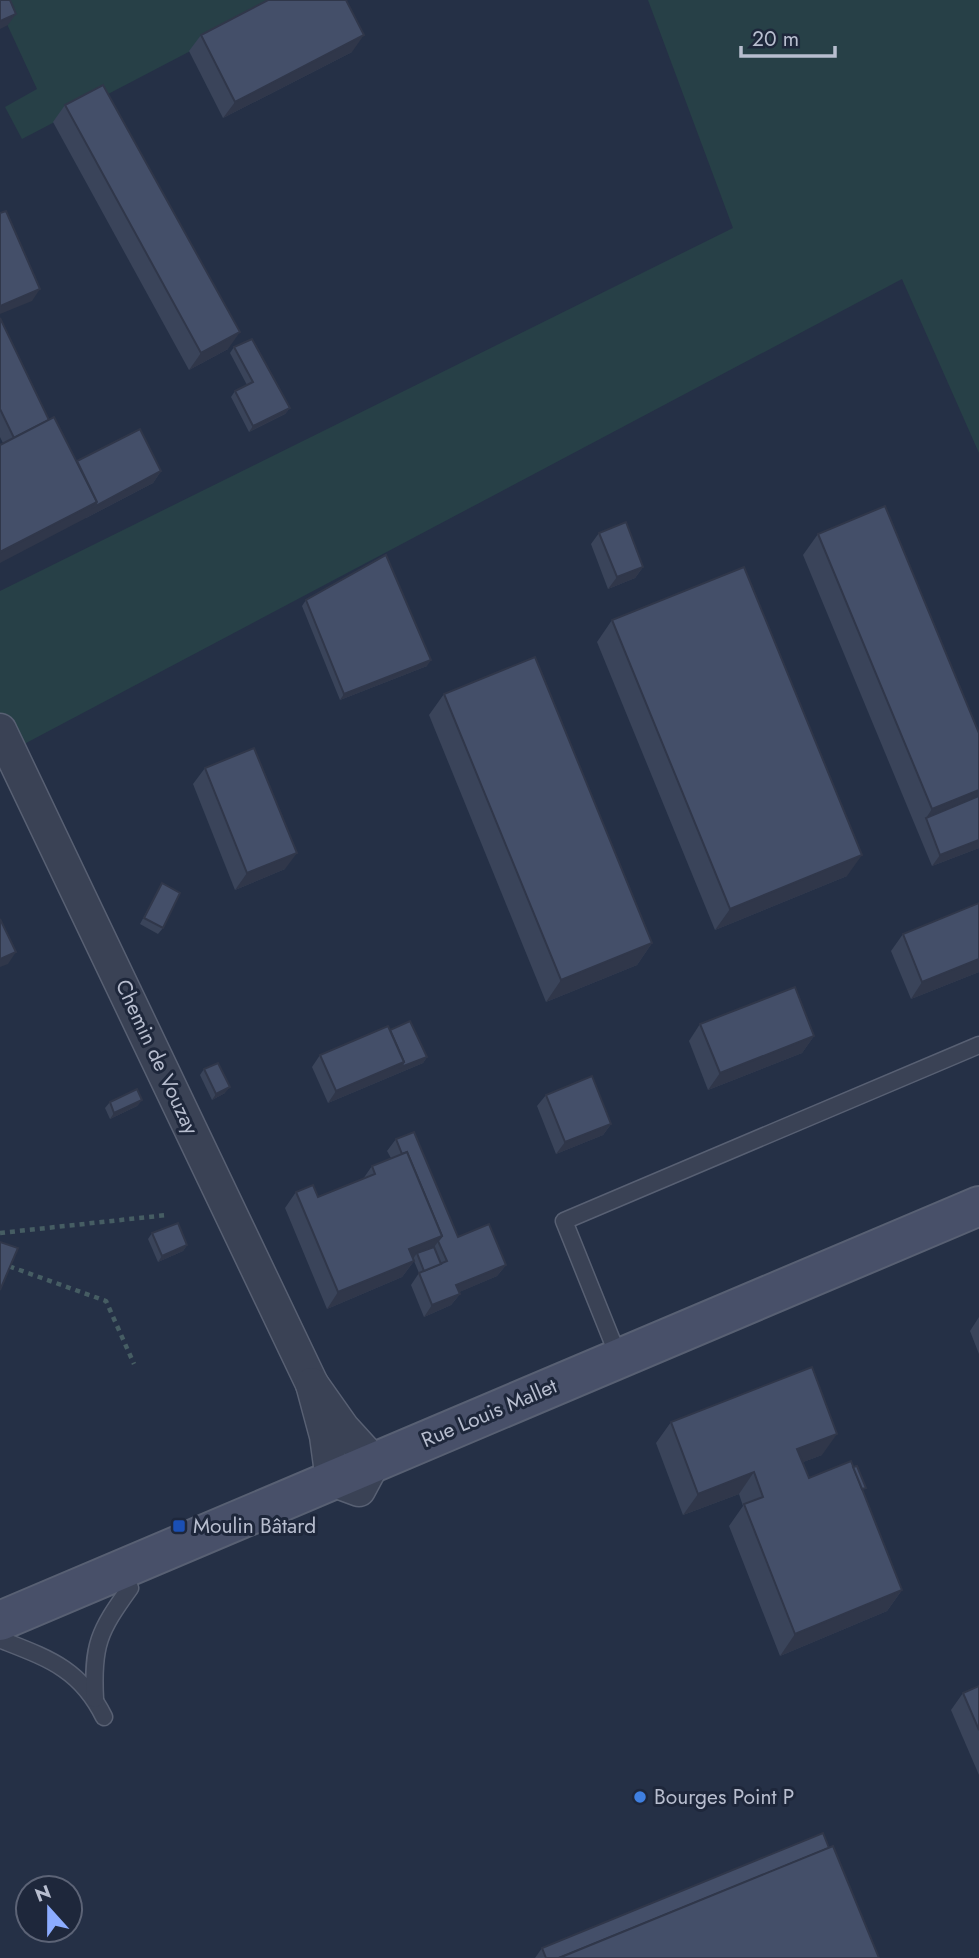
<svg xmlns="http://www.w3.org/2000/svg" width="979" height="1958" viewBox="0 0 979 1958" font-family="Jost,sans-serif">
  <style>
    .green { fill: #274047 }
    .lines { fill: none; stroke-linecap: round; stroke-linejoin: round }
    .service-casing { stroke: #586073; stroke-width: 19 }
    .minor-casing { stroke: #586073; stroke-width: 35 }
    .secondary-casing { stroke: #586073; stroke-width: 42 }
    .path { stroke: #465d63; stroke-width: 4.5; stroke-dasharray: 5 5; stroke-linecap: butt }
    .service { stroke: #3a4255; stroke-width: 16 }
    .minor { stroke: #3a4255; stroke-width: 32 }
    .secondary { stroke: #485069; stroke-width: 38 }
    .wall { fill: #3a445a }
    .shaded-wall { fill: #30374a }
    .building { fill: #444f69; stroke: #30374a; stroke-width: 2 }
    .transit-dot { fill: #1a4fb4; stroke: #1e273b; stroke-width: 2.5 }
    .shop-dot { fill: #3f7fe0; stroke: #1e273b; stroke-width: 2.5 }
    .labels { text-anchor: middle; stroke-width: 6; stroke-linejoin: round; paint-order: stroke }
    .street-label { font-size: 21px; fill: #b8becf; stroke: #1e273b }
    .poi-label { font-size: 21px; fill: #b8becf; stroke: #1e273b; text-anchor: start }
  </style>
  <rect width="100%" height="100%" fill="#253046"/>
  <g class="green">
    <polygon points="0,0 288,0 22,139 5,107 37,89 0,9"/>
    <polygon points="648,0 979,0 979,453 902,279 11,751 0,730 0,591 733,228"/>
  </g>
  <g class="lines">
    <g class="service-casing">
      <g id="service">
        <polyline points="619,1358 564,1221 979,1045"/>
        <path d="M 0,1628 L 4,1641 C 50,1659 81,1670 104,1717"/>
        <path d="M 95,1699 C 92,1645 99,1631 130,1588 L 122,1570"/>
      </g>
    </g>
    <g class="minor-casing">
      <g id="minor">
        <polyline points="0,730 312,1384"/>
        <polygon points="312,1384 343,1428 374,1462 359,1490 332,1480 326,1436"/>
      </g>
    </g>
    <g class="secondary-casing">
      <polyline id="secondary" points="0,1621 979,1206"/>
    </g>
    <g class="path">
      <polyline points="0,1233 167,1215"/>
      <polyline points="0,1263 106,1301 134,1364"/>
    </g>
    <use href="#service" class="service"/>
    <use href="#minor" class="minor"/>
    <use href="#secondary" class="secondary"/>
  </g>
  <g class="wall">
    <polygon points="201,35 352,52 223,118 189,51"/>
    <polygon points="65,105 228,349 189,370 53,122"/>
    <polygon points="0,318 49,420 77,461 161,471 153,483 86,518 3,443 0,437"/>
    <polygon points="234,347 290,408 285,414 249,432 231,397 235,391 247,385 230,353"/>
    <polygon points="599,533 643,567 635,578 608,589 591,544"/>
    <polygon points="818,534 979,848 932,866 803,555"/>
    <polygon points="306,600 427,666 340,700 302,606"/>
    <polygon points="612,620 847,876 715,930 597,642"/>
    <polygon points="444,694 652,943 637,965 546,1002 429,715"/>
    <polygon points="205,768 285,869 235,890 193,784"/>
    <polygon points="162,883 163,928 158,934 140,924"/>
    <polygon points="979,903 979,972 911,999 891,951 903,934"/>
    <polygon points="700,1024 814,1036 802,1053 708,1090 689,1041"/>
    <polygon points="390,1030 427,1057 423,1063 328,1103 312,1067 320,1055"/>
    <polygon points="204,1069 225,1093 212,1100 200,1075"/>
    <polygon points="546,1095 611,1124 603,1135 556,1154 537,1106"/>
    <polygon points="142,1100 137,1106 110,1119 105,1108 110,1102"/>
    <polygon points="396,1139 458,1237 506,1265 497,1276 459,1292 460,1294 451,1305 424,1317 411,1285 419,1273 414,1261 402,1277 327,1309 285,1208 296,1192 318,1197 363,1179 372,1166 391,1158 387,1151"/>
    <polygon points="152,1233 187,1245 183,1251 158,1262 148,1239"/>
    <polygon points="979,1317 979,1354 970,1331"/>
    <polygon points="671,1422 822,1455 803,1462 809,1478 863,1492 902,1590 887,1611 780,1656 729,1526 743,1506 739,1494 683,1515 656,1443"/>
    <polygon points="979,1686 979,1775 951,1710 963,1693"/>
    <polygon points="829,1848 879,1958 535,1958 542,1948"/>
  </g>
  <g class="shaded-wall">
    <polygon points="16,14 8,25 0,29 0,21"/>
    <polygon points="364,35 352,52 223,118 235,102"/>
    <polygon points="40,289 32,301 0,314 0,306"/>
    <polygon points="240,332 228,349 189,370 201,353"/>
    <polygon points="290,408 285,414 249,432 253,426"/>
    <polygon points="161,471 153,483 0,563 0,552 97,502"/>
    <polygon points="643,567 635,578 608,589 617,577"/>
    <polygon points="431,660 427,666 340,700 344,694"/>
    <polygon points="979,790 979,805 926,818 932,809"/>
    <polygon points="979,840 979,848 932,866 940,855"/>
    <polygon points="297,853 285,869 235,890 247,873"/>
    <polygon points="862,855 847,876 715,930 730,909"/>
    <polygon points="652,943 637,965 546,1002 561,980"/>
    <polygon points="16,952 8,964 0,967 0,959"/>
    <polygon points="979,959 979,972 911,999 922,982"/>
    <polygon points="814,1036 802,1053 708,1090 720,1073"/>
    <polygon points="427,1057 423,1063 328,1103 336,1091 404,1062"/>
    <polygon points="230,1087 225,1093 212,1100 216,1094"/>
    <polygon points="142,1100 137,1106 110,1119 114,1113"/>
    <polygon points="611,1124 603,1135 556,1154 565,1142"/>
    <polygon points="442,1236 430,1253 417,1253 413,1259 409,1249"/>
    <polygon points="187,1245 183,1251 158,1262 162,1256"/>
    <polygon points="414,1261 402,1277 327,1309 338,1292"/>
    <polygon points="506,1265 497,1276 448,1297 456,1285"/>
    <polygon points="460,1294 451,1305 424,1317 432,1305"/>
    <polygon points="837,1434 822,1455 782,1470 797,1449"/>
    <polygon points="754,1472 739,1494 683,1515 698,1494"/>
    <polygon points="902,1590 887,1611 780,1656 795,1634"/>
  </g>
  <g class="building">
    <polygon points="0,0 10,0 16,14 0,21"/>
    <polygon points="268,0 346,0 364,35 235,102 201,35"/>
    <polygon points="103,85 240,332 201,353 65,105"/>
    <polygon points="6,211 40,289 0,306 0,213"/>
    <polygon points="0,318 49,420 14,438 0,409"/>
    <polygon points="252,339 290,408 253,426 235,391 253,382 234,347"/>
    <polygon points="54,417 97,502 0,552 0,445"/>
    <polygon points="140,429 161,471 94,507 97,502 77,461"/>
    <polygon points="885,506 979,733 979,790 932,809 818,534"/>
    <polygon points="626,522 643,567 617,577 599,533"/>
    <polygon points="386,555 431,660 344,694 306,600"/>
    <polygon points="744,567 862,855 730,909 612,620"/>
    <polygon points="535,657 652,943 561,980 444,694"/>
    <polygon points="254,748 297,853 247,873 205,768"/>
    <polygon points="979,796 979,840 940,855 926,818"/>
    <polygon points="162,883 180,893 163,928 144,918"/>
    <polygon points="979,903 979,959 922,982 903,934"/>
    <polygon points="0,919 16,952 0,959"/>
    <polygon points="795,987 814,1036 720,1073 700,1024"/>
    <polygon points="410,1021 427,1057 401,1067 404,1062 390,1030"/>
    <polygon points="388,1026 404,1062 336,1091 320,1055"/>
    <polygon points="218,1063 230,1087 216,1094 204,1069"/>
    <polygon points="592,1076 611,1124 565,1142 546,1095"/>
    <polygon points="137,1089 142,1100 114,1113 110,1102"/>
    <polygon points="414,1132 458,1237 489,1224 506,1265 456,1285 460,1294 432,1305 419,1273 447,1261 438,1241 442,1236 407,1152 402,1154 396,1139"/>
    <polygon points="407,1152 442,1236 409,1249 414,1261 338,1292 296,1192 313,1185 318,1197 375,1174 372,1166"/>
    <polygon points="178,1223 187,1245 162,1256 152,1233"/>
    <polygon points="0,1242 18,1248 0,1290"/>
    <polygon points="434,1247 441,1264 424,1271 417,1253"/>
    <polygon points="812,1367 837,1434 797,1449 809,1478 851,1461 902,1590 795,1634 744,1504 763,1497 754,1472 698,1494 671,1422"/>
    <polygon points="857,1466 866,1488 862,1489 853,1467"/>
    <polygon points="979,1686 979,1730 963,1693"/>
    <polygon points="823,1833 829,1848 559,1958 546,1958 542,1948"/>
    <polygon points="833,1846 879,1958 559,1958"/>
  </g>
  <rect class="transit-dot" x="172" y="1519" width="14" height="14" rx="3.5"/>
  <circle class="shop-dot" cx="640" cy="1797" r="7"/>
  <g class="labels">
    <g class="street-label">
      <text transform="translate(157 1057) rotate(65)" y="7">Chemin de Vouzay</text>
      <text transform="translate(489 1413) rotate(-23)" y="7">Rue Louis Mallet</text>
    </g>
    <g class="poi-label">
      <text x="193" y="1533">Moulin Bâtard</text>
      <text x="654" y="1804">Bourges Point P</text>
    </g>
  </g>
  <g transform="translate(49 1909) rotate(339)"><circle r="33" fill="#1e273b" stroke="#5c6376" stroke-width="2"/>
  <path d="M0-5L12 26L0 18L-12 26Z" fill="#8cacff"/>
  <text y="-10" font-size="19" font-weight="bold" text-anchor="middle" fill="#b8becf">N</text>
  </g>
  <path d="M741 46v10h94v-10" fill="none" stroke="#b8becf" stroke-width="3.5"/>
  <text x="752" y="46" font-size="21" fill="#b8becf" stroke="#1e273b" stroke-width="5" paint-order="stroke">20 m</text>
</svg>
